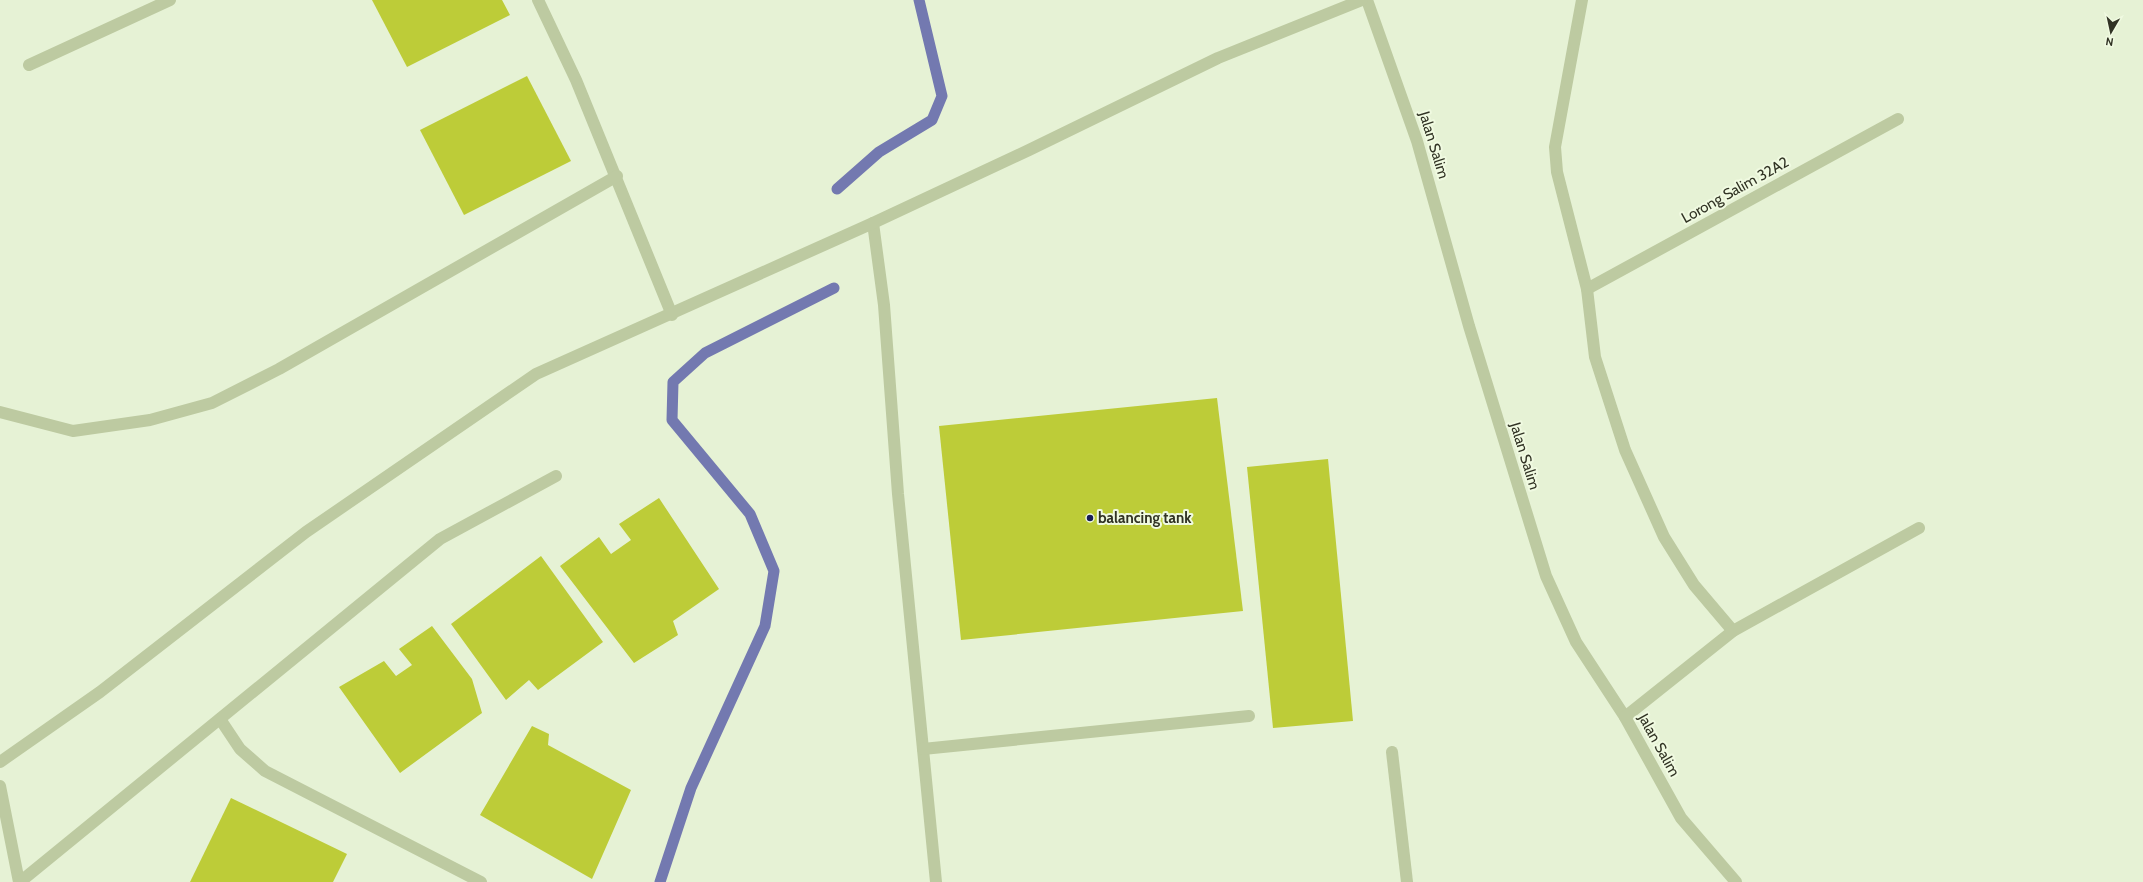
<svg xmlns="http://www.w3.org/2000/svg" width="2143" height="882" viewBox="0 0 2143 882" font-family="Cabin,sans-serif">
  <style>
    .lines { fill: none; stroke-linecap: round; stroke-linejoin: round }
    .stream { stroke: #7379b0; stroke-width: 11 }
    .building { fill: #bdcc38 }
    .minor { stroke: #bdcaa1; stroke-width: 12 }
    .poi-dot { fill: #181d56; stroke: #f0fae1; stroke-width: 1.5 }
    .labels { text-anchor: middle; stroke-width: 4; stroke-linejoin: round; paint-order: stroke }
    .street-label { font-size: 15px; fill: #313324; stroke: #f0fae1 }
    .poi-label { font-size: 15px; font-weight: bold; fill: #313324; stroke: #f0fae1; text-anchor: start }
  </style>
  <rect width="100%" height="100%" fill="#e6f2d5"/>
  <g class="lines">
    <g class="stream">
      <polyline points="837,189 879,152 932,120 942,96 919,0"/>
      <polyline points="660,882 691,788 765,626 774,571 750,514 672,420 673,382 705,353 834,288"/>
    </g>
  </g>
  <g class="building">
    <polygon points="372,0 502,0 510,15 407,67"/>
    <polygon points="527,76 571,161 464,215 420,130"/>
    <polygon points="1217,398 1243,611 961,640 939,426"/>
    <polygon points="1328,459 1353,721 1273,728 1247,467"/>
    <polygon points="659,498 719,589 673,621 678,635 634,663 560,566 599,537 611,554 631,540 619,524"/>
    <polygon points="541,556 603,642 538,690 529,680 506,700 451,624"/>
    <polygon points="432,626 472,679 482,713 400,773 339,687 384,661 396,676 412,665 399,649"/>
    <polygon points="532,726 549,734 548,745 631,790 592,879 480,815"/>
    <polygon points="231,798 347,854 333,882 190,882"/>
  </g>
  <g class="lines">
    <g class="minor">
      <polyline points="538,0 576,80 672,315"/>
      <polyline points="1367,0 1417,141 1469,326 1546,576 1576,642 1625,717 1681,818 1736,882"/>
      <polyline points="1582,0 1555,147 1557,172 1587,289 1595,357 1625,450 1664,537 1694,585 1733,631"/>
      <polyline points="29,65 170,0"/>
      <polyline points="873,223 884,305 898,494 936,882"/>
      <polyline points="1587,289 1898,119"/>
      <polyline points="0,412 73,431 150,420 212,403 279,369 617,176"/>
      <polyline points="1625,717 1733,631 1919,528"/>
      <polyline points="220,719 240,749 265,771 481,882"/>
      <polyline points="923,749 1249,716"/>
      <polyline points="1392,752 1407,882"/>
      <polyline points="0,762 100,692 306,532 536,374 873,223 1029,150 1218,58 1362,0"/>
      <polyline points="0,786 19,882"/>
      <polyline points="20,882 440,539 556,476"/>
    </g>
  </g>
  <circle class="poi-dot" cx="1090" cy="518" r="4"/>
  <g class="labels">
    <g class="street-label">
      <text transform="translate(1434 145) rotate(73)" y="5">Jalan Salim</text>
      <text transform="translate(1735 190) rotate(-29)" y="5">Lorong Salim 32A2</text>
      <text transform="translate(1525 456) rotate(73)" y="5">Jalan Salim</text>
      <text transform="translate(1659 745) rotate(61)" y="5">Jalan Salim</text>
    </g>
    <g class="poi-label">
      <text x="1098" y="523">balancing tank</text>
    </g>
  </g>
  <g transform="translate(2111 32) rotate(189)" stroke="#f0fae1" stroke-width="3" paint-order="stroke">
  <path d="M0-3L7 15L0 10L-7 15Z" fill="#313324"/>
  <text y="-6" font-size="11" font-weight="bold" text-anchor="middle" fill="#313324">N</text>
  </g>
</svg>
